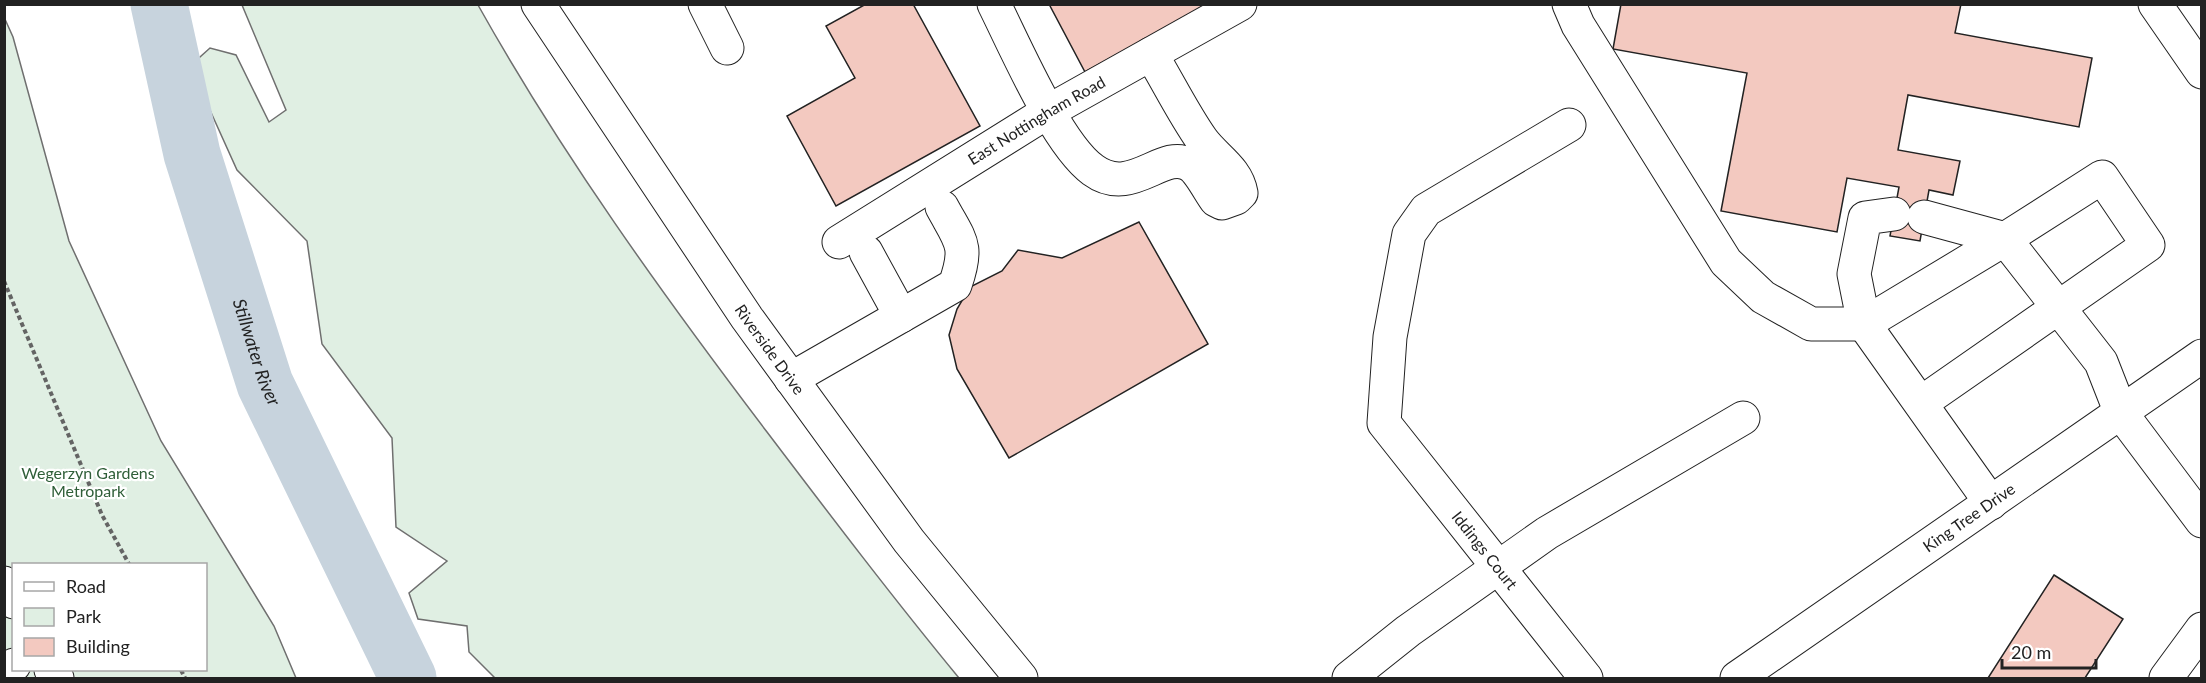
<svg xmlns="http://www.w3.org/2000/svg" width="2206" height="683" viewBox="0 0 2206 683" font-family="Lato,sans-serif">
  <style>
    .green { fill: #e0efe3; stroke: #6f6f6f; stroke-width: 1.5; fill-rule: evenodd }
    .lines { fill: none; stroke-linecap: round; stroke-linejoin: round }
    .river { stroke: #c7d3dd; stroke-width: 57 }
    .building { fill: #f3c9c0; stroke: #222; stroke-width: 1.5 }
    .minor-casing { stroke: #222; stroke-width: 35 }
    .major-casing { stroke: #222; stroke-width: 35 }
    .path { stroke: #646464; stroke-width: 4; stroke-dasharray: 4.5 3; stroke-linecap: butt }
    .minor { stroke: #fff; stroke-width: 33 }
    .major { stroke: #fff; stroke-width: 33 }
    .labels { text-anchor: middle; stroke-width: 4.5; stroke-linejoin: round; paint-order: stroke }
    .street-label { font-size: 16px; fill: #222; stroke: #fff }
    .park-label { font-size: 16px; fill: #2f5e38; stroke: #fff }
    .water-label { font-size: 18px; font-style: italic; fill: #222; stroke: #fff }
  </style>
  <rect width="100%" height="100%" fill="#fff"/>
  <g class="green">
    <path d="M 242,5 L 478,5 C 562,155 663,295 767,432 C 830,515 893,598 959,678 L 495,678 L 469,652 L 467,626 L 418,619 L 409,593 L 447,561 L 396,527 L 392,438 L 322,344 L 307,241 L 237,170 L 190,66 L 210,48 L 236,55 L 269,122 L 286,110 Z"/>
    <path d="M 4,17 L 13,37 L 69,241 L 161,441 L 274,626 L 296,678 L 5,678 ZM 14,564 L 206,564 L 206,670 L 14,670 Z"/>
  </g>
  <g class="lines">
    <path class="river" id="s1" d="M 159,4 L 192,154 L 265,384 L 408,678"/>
  </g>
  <g class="building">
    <polygon points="866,4 913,4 980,126 836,206 787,116 855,78 826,26"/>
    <polygon points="1049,4 1210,4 1085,72"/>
    <polygon points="1621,4 1961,4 1955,33 2092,58 2079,127 1908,95 1898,150 1960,161 1953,195 1929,190 1920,241 1890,236 1899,187 1847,178 1837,232 1721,211 1747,73 1613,49"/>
    <polygon points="1139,222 1208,344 1009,458 957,369 949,335 957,309 970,287 1002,271 1018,250 1062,258"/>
    <polygon points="2054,575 2123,619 2085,678 1988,678"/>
  </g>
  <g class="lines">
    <g class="minor-casing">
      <g id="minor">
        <polyline points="705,4 727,48"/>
        <path d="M 994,4 C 1015,46 1057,144 1093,170 C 1131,198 1162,150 1188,164 C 1199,169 1209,191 1216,200 L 1222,203 L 1236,198 L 1241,193 C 1237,169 1215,158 1202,140 C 1183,113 1168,82 1151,54"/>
        <polyline points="1569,4 1578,25 1726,262 1763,297 1811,324 1864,324 2005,239 1924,217"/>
        <polyline points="2155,4 2202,72"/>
        <path id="s2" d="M 1569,125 L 1426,210 L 1409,234 L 1390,337 L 1384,423 L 1586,678"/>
        <polyline points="1894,214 1865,218 1854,274 1864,324 1991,503"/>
        <path id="s3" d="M 839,242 L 1049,111 L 1240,4"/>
        <polyline points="866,252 901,316"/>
        <path d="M 791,379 L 955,285 C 969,245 961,242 942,207"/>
        <polyline points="1921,403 2148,245 2102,177 2005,239 2101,362 2121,413 2202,521"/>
        <polyline points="4,583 14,602"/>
        <polyline points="51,670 57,678"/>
        <polyline points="4,671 14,665"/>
        <polyline points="1349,678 1408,631 1547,533 1743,418"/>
        <path id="s4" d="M 1737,678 L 2202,356"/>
        <polyline points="2166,678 2202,629"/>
      </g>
    </g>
    <g class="major-casing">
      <g id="major">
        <path id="s5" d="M 538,4 L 747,318 L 909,541 L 1021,678"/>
      </g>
    </g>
    <g class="path">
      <polyline points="4,281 102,515 129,564"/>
      <polyline points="181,670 185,678"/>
    </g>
    <use href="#minor" class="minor"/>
    <use href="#major" class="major"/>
  </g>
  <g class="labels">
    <g class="street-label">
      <text dy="6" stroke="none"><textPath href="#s3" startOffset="232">East Nottingham Road</textPath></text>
      <text dy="6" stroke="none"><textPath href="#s5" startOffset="416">Riverside Drive</textPath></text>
      <text dy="6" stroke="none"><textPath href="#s4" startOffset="282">King Tree Drive</textPath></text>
      <text dy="6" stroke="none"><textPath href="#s2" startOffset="549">Iddings Court</textPath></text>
    </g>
    <g class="park-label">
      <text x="88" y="479">Wegerzyn Gardens<tspan x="88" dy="18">Metropark</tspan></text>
    </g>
    <g class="water-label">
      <text dy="6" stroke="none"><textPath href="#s1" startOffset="362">Stillwater River</textPath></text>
    </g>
  </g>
  <rect width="2206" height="683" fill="none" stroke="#222222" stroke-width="12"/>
  <rect x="12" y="563" width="195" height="108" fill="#ffffff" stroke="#a7a7a7" stroke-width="1.5"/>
  <rect x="24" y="582" width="30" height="9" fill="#ffffff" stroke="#a7a7a7" stroke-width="1.5"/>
  <text x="66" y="593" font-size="18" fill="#222222">Road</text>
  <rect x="24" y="608" width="30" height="18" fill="#e0efe3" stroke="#a7a7a7" stroke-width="1.5"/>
  <text x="66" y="623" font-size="18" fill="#222222">Park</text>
  <rect x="24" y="638" width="30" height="18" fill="#f3c9c0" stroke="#a7a7a7" stroke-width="1.5"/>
  <text x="66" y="653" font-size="18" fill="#222222">Building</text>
  <path d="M2002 659v9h94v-9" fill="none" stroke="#222222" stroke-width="3"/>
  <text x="2011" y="659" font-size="18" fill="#222222" stroke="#ffffff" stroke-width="4.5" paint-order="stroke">20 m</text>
</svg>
